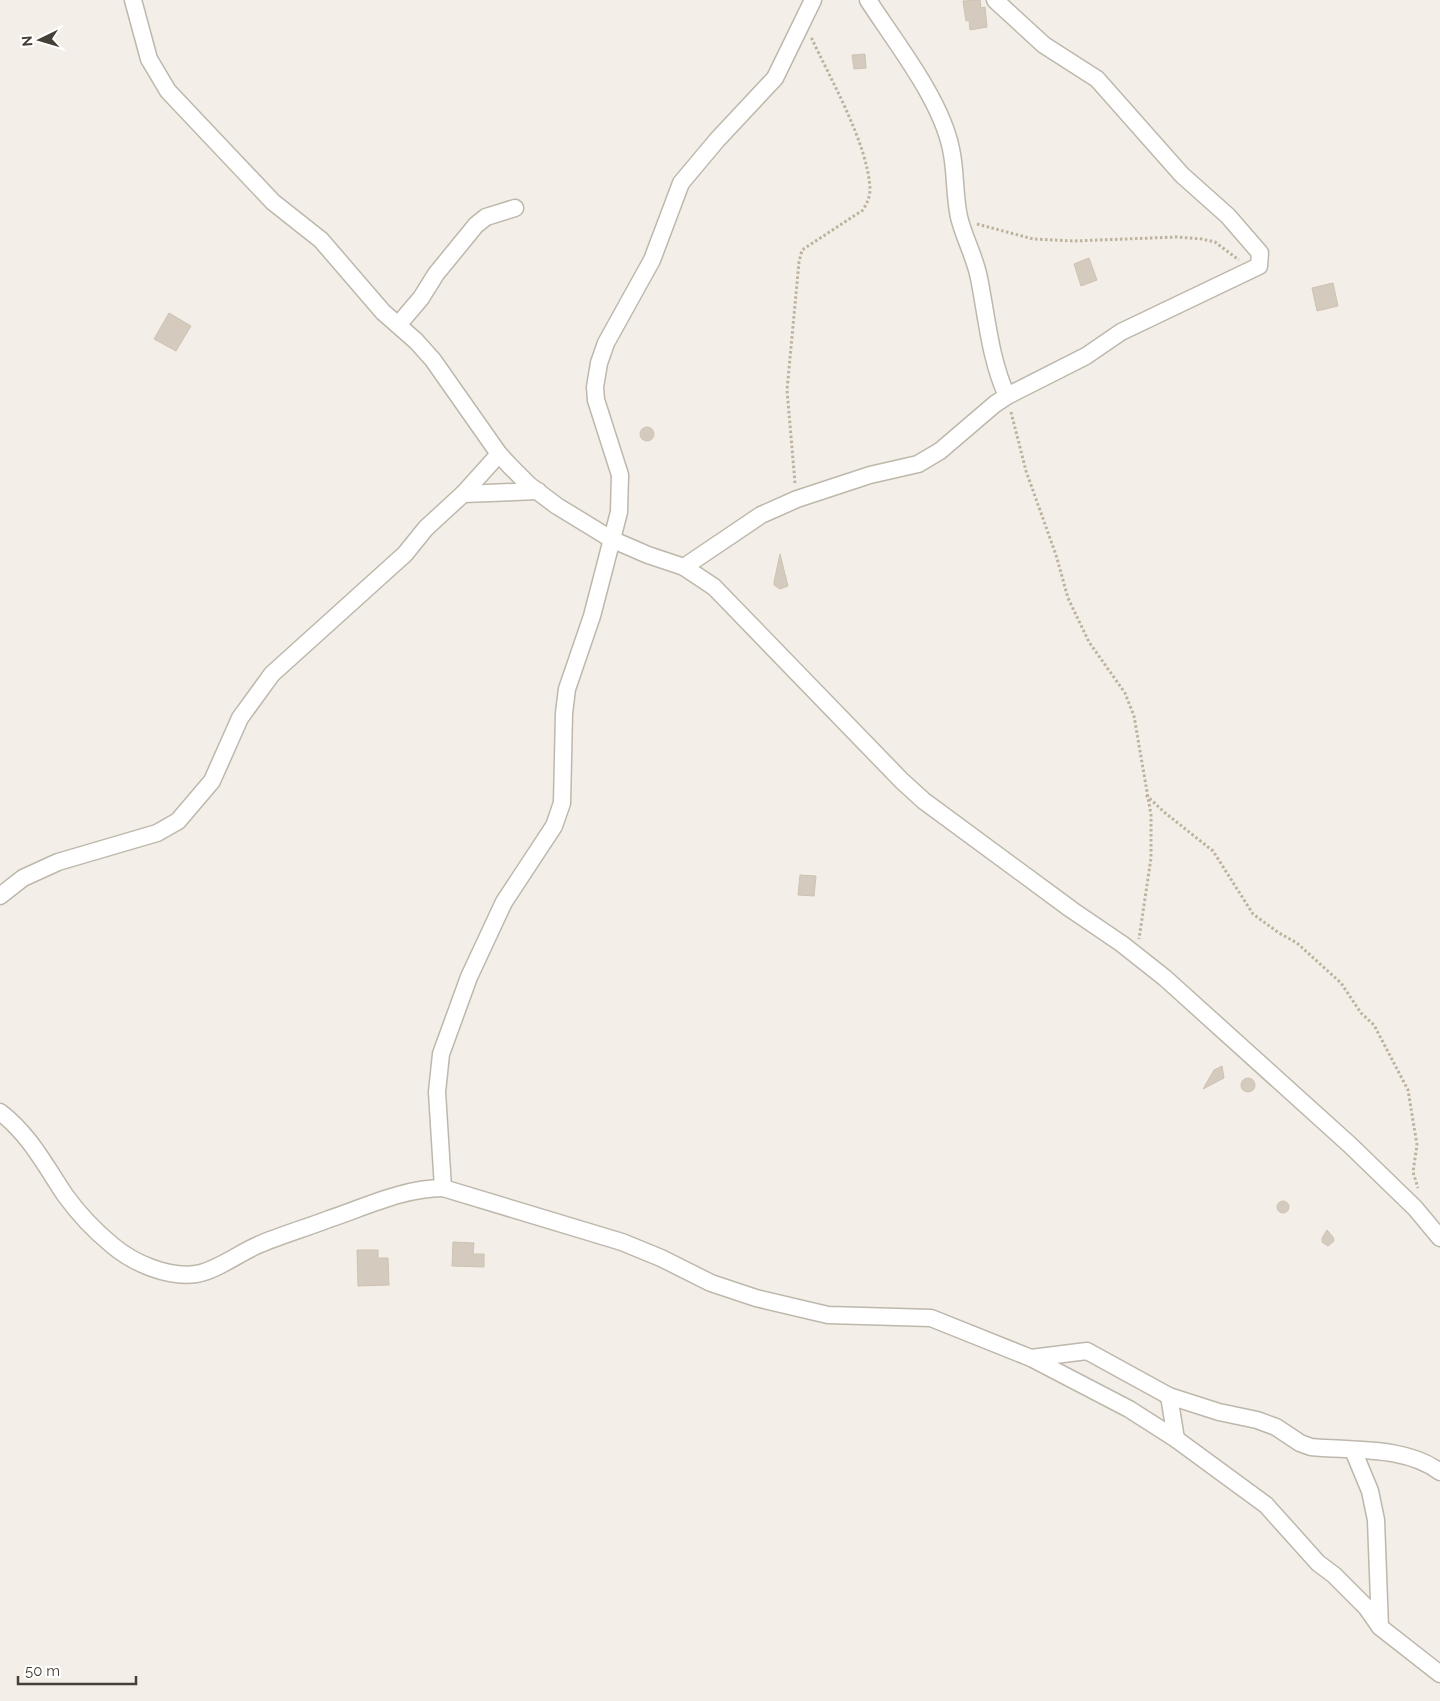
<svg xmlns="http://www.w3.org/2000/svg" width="1440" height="1701" viewBox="0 0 1440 1701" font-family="Raleway,sans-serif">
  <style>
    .building { fill: #d4cbbe; stroke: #cec2b1 }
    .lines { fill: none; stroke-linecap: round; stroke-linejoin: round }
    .minor-casing { stroke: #beb7ab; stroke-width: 19 }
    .path { stroke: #beb29d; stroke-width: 3; stroke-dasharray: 2.5 2.5; stroke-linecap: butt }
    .minor { stroke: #fff; stroke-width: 16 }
  </style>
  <rect width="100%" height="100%" fill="#f3efe8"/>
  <g class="building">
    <polygon points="980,0 981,8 985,7 987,27 970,30 969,20 966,21 963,1"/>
    <polygon points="865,54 866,68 854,69 852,55"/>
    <polygon points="1089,258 1097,280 1081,286 1074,264"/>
    <polygon points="1333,283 1338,306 1317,311 1312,288"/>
    <polygon points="169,313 191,326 176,351 154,339"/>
    <circle cx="647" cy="434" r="7"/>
    <polygon points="780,554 788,586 780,589 774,585 774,582"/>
    <polygon points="800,875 816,876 814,896 798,895"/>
    <polygon points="1222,1066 1224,1078 1203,1089 1214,1070"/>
    <circle cx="1248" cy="1085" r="7"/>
    <circle cx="1283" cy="1207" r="6"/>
    <polygon points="1327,1230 1333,1237 1334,1241 1328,1246 1322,1242 1322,1238"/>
    <polygon points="453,1242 474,1243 473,1254 484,1254 484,1267 452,1266"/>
    <polygon points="357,1250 378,1250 378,1258 388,1258 389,1285 358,1286"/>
  </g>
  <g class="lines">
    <g class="minor-casing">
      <g id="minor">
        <polyline points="133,0 149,59 168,91 273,202 321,240 383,312 416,341 433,360 499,454 510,466 529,485 557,506 611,539 648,555 684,567 714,587 902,781 924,801 1072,910 1122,944 1165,978 1350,1145 1415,1208 1440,1238"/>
        <path d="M 868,0 C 895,42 941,99 951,149 C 956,171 954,194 959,217 C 964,238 975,257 979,278 C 987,318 990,359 1007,396"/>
        <polyline points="398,325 421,298 436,274 476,225 486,217 515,208"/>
        <polyline points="463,494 538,491"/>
        <polyline points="684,567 761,515 797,499 870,475 918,464 940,451 995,404 1007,396 1086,356 1121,332 1259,266 1260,253 1228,216 1182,175 1097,79 1044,45 995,0"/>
        <polyline points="0,896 23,878 58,862 157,833 178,821 212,781 240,718 272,674 405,554 426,528 463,494 499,454"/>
        <path d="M 0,1112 C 29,1134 45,1165 65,1195 C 78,1213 95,1231 112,1245 C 133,1263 168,1278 196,1274 C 216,1271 239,1253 258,1245 C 281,1235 306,1228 329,1219 C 365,1207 404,1188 443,1188 L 622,1242 L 661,1258 L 711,1283 L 756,1298 L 828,1315 L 931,1318 L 1031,1358 L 1129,1409 L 1176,1439 L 1266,1505 L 1318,1563 L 1334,1575 L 1366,1607 L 1380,1627 L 1440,1674"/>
        <polyline points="443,1188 437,1092 441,1054 469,977 504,902 554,826 562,803 564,713 567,689 592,616 619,512 620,475 596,400 595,387 599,363 606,343 652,260 681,183 717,140 775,78 813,0"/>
        <path d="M 1031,1358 L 1087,1351 L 1169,1396 L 1219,1412 L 1257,1420 L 1276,1427 L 1300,1443 L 1311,1447 C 1352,1451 1406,1446 1440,1472"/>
        <polyline points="1169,1396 1176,1439"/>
        <polyline points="1353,1450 1370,1491 1376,1520 1380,1627"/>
      </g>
    </g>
    <g class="path">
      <polyline points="977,224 1033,239 1073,241 1177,237 1202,239 1215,242 1239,260"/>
      <polyline points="1011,412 1026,471 1056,555 1068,598 1089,642 1125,693 1134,716 1151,815 1151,858 1139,939"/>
      <path d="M 795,483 L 787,390 L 799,262 L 802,250 L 863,210 C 867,203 870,197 870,189 C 868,144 830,78 811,37"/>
      <polyline points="1146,795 1164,812 1213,851 1253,914 1279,933 1297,943 1341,983 1361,1013 1374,1025 1408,1090 1417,1145 1413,1172 1418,1188"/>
    </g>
    <use href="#minor" class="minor"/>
  </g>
  <g transform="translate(40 40) rotate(265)" stroke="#ffffff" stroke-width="4" paint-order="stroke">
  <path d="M0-4L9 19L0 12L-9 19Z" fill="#454037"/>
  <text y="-8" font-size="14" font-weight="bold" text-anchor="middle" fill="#454037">N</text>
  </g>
  <path d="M18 1676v8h118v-8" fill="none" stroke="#454037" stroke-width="2.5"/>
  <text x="25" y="1676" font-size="15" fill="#454037" stroke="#ffffff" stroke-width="4" paint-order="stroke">50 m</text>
</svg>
